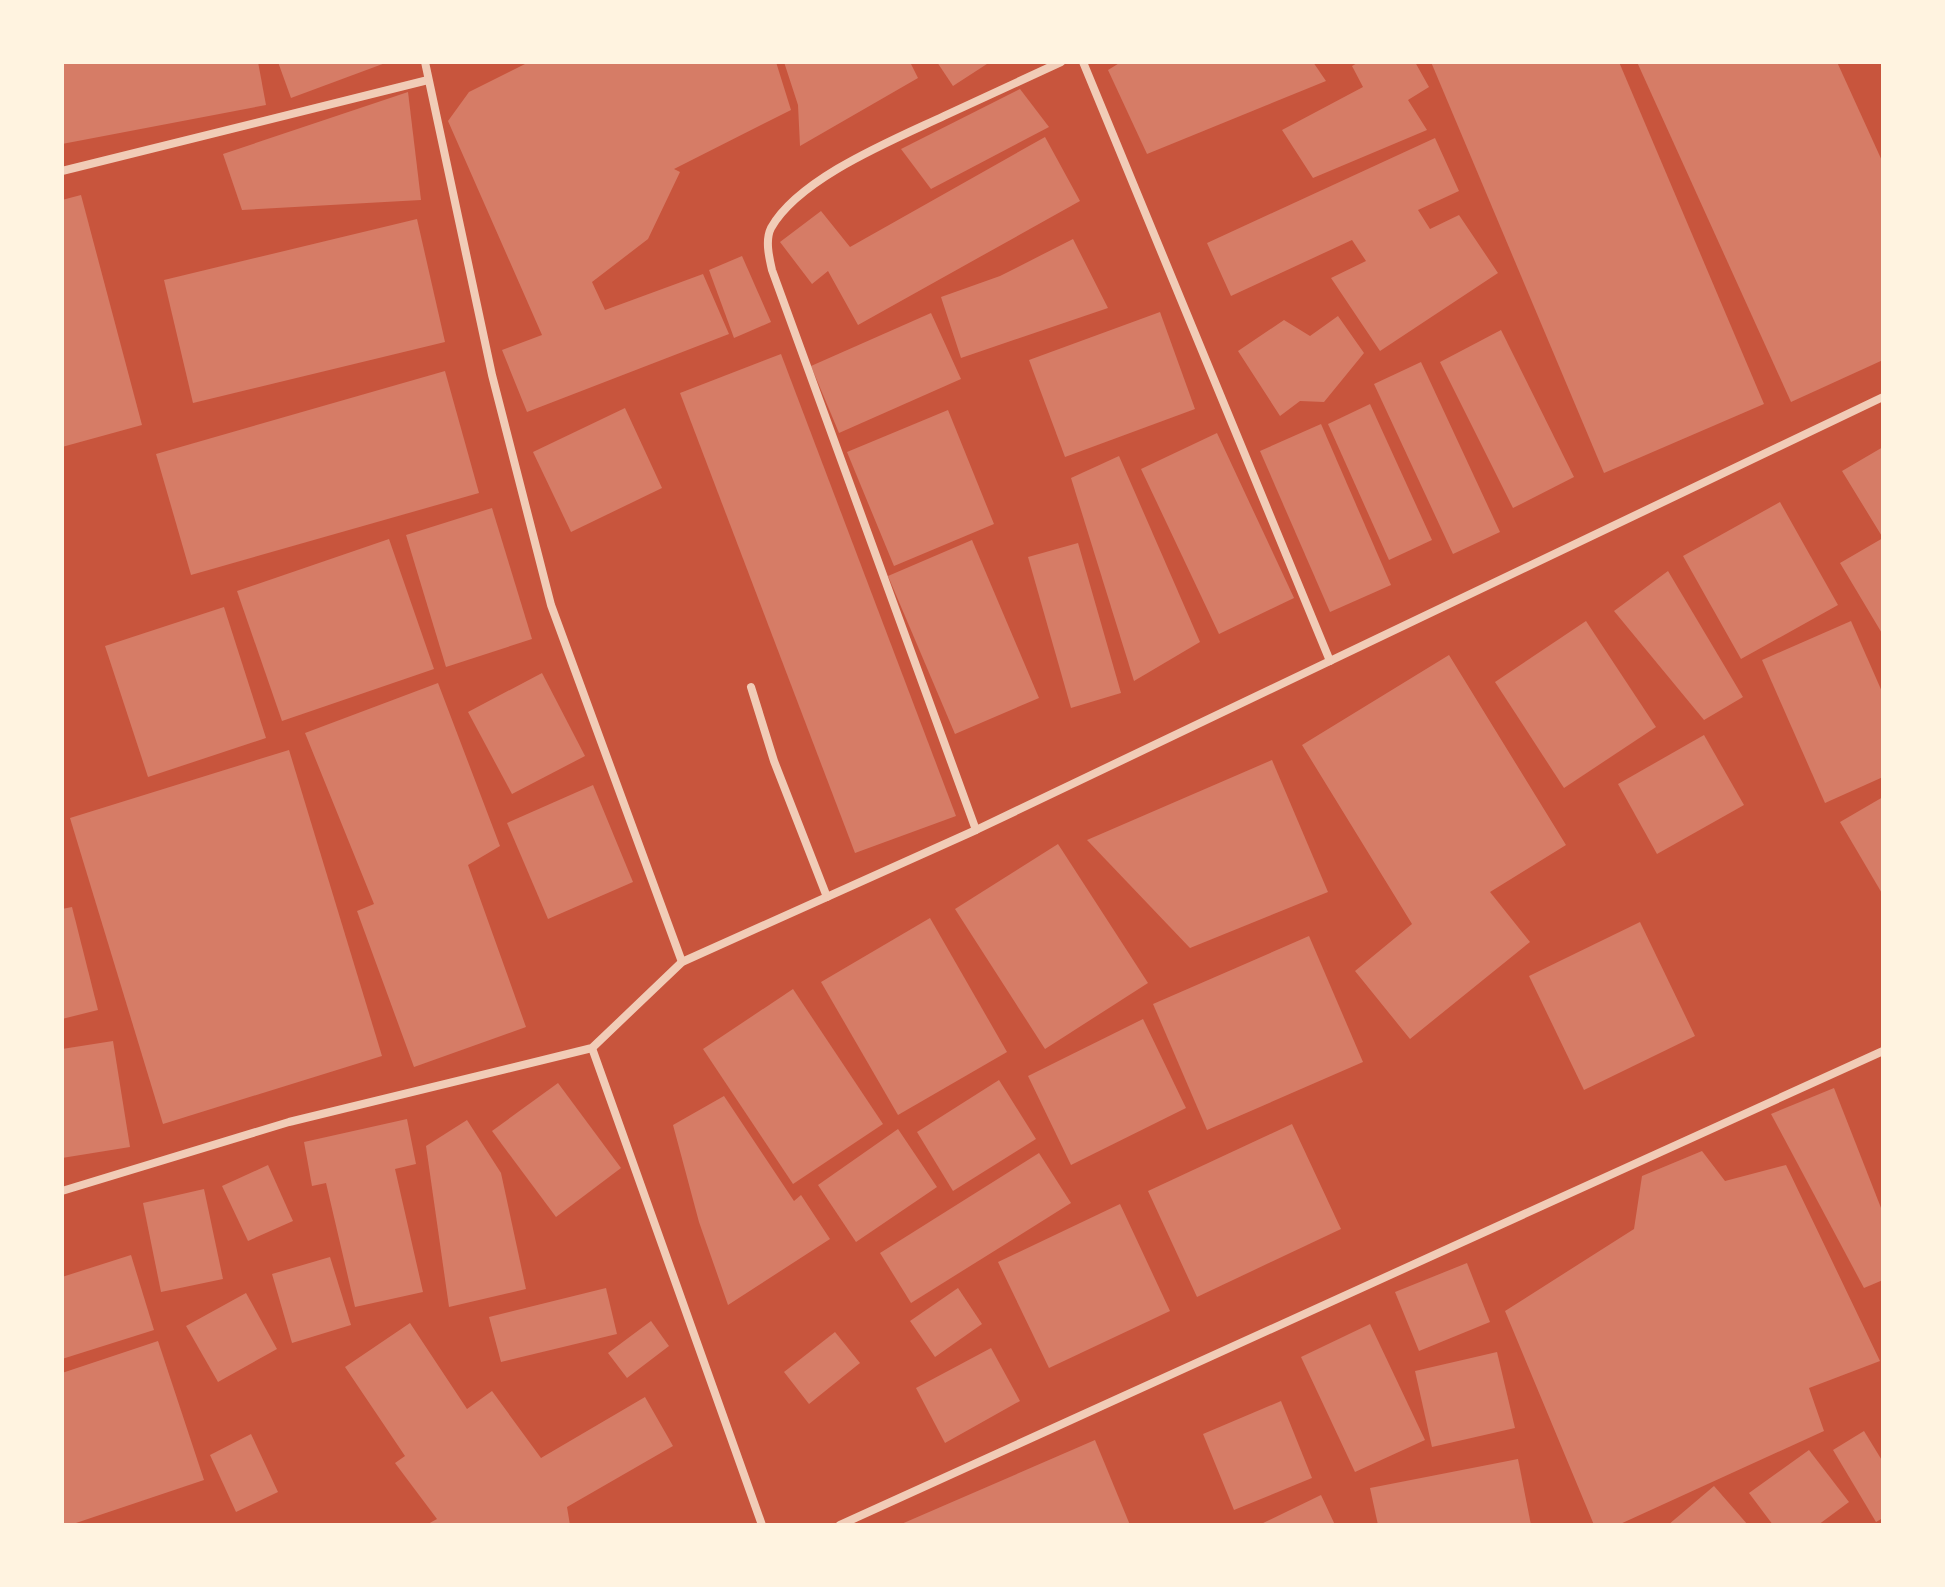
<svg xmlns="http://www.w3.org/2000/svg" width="1945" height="1587" viewBox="0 0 1945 1587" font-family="'Golos Text',sans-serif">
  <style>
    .building { fill: #d67c66 }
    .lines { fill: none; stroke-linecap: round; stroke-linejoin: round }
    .minor { stroke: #f1ccb7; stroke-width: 8 }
  </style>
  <rect width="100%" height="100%" fill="#c8553d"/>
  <g class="building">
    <polygon points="62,62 258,62 266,105 62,144"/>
    <polygon points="278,62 388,62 291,98"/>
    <polygon points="529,62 776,62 791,110 674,169 680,172 648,239 592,282 605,310 703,274 729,334 527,412 502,350 542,335 448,121 469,92"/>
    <polygon points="784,62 910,62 918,78 800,146 798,105"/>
    <polygon points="937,62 990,62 953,86"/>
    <polygon points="1121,62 1313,62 1326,81 1147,154 1108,70"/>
    <polygon points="1359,62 1415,62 1429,87 1408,100 1427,130 1313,178 1282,130 1363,87 1352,66"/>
    <polygon points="1431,62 1619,62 1764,404 1604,473"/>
    <polygon points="1637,62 1837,62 1883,163 1883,360 1791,402"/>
    <polygon points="1020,89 1049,127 931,189 901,149"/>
    <polygon points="408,92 421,200 242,210 223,154"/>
    <polygon points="1045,137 1080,201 858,325 828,271 812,284 780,242 821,211 850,247"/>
    <polygon points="1435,138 1459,191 1418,210 1430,229 1459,215 1498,273 1380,351 1331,278 1366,261 1352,240 1231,296 1207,243"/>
    <polygon points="81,195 142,425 62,447 62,200"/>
    <polygon points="417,219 445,342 193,403 164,280"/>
    <polygon points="1073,239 1108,308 961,358 941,297 1000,276"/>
    <polygon points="742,256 771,322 734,338 709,270"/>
    <polygon points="1160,312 1195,409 1065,457 1029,360"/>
    <polygon points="931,313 961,379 839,433 811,366"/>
    <polygon points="1338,316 1364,353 1324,402 1300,401 1280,416 1238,351 1284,320 1310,336"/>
    <polygon points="1501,330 1574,477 1513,508 1440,362"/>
    <polygon points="781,354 956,816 855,853 680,393"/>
    <polygon points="1421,362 1500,532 1453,554 1374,384"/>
    <polygon points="445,371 479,493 191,575 156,454"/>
    <polygon points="1370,404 1432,540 1389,560 1328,424"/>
    <polygon points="625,408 662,488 571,532 533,452"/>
    <polygon points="948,410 994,524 894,566 847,452"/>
    <polygon points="1321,424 1391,585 1330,612 1260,451"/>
    <polygon points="1217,433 1294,598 1219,634 1141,469"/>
    <polygon points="1883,447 1883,635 1840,563 1883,538 1842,471"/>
    <polygon points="1119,456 1200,642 1134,681 1071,478"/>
    <polygon points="1780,502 1838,605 1741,659 1683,556"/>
    <polygon points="492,508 532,639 446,667 406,535"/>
    <polygon points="389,539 434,669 282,721 237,591"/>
    <polygon points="972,540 1039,698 955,734 888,576"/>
    <polygon points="1078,543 1121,693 1071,708 1028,557"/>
    <polygon points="1668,571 1743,697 1704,720 1614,611"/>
    <polygon points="224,607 266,738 148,777 105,646"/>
    <polygon points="1586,621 1656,727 1564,788 1495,682"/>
    <polygon points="1851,621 1883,694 1883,777 1825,803 1762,660"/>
    <polygon points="1449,655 1566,845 1490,892 1530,942 1410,1039 1355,971 1412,924 1302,745"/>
    <polygon points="542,673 585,756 512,794 468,712"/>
    <polygon points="438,683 500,846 468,865 526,1027 414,1067 357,911 374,904 305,733"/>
    <polygon points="1704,735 1744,805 1657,854 1618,784"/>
    <polygon points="289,750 382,1056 163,1124 70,818"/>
    <polygon points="1272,760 1328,892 1190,948 1087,840"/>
    <polygon points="593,785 633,882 548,919 507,823"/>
    <polygon points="1883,797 1883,895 1840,822"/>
    <polygon points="1058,844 1148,983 1045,1049 955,909"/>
    <polygon points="72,907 98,1010 62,1019 62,909"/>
    <polygon points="930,918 1007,1052 898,1115 821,982"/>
    <polygon points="1640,922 1695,1036 1584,1090 1529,976"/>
    <polygon points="1309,936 1363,1062 1207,1130 1153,1004"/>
    <polygon points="793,989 883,1124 793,1184 703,1049"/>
    <polygon points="1143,1019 1186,1108 1071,1165 1028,1076"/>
    <polygon points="113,1041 130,1147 62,1158 62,1049"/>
    <polygon points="999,1080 1036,1139 953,1191 917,1132"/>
    <polygon points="558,1083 621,1168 556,1217 492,1131"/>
    <polygon points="1834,1088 1883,1213 1883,1280 1864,1288 1771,1114"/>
    <polygon points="724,1096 794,1201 801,1195 830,1239 728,1305 699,1222 673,1125"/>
    <polygon points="407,1119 416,1164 395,1169 423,1292 355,1307 326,1183 312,1186 304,1142"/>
    <polygon points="467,1120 501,1173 526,1289 449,1307 426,1146"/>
    <polygon points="1292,1124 1341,1229 1197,1297 1148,1191"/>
    <polygon points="898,1129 937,1187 856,1242 818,1185"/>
    <polygon points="1702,1151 1725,1181 1786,1165 1880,1361 1809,1388 1824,1431 1618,1525 1594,1525 1505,1311 1634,1229 1642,1176"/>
    <polygon points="1039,1153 1071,1203 911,1303 880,1253"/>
    <polygon points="268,1165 293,1221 248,1241 222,1186"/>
    <polygon points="204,1189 223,1279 161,1292 143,1203"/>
    <polygon points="1120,1204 1170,1311 1049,1368 998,1262"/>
    <polygon points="131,1255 154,1330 62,1359 62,1277"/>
    <polygon points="330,1257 351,1325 292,1343 272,1274"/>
    <polygon points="1467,1263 1490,1322 1419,1351 1395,1292"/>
    <polygon points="606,1288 617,1334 501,1362 489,1317"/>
    <polygon points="958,1288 982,1324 935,1357 910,1321"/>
    <polygon points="246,1293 277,1349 218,1382 186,1326"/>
    <polygon points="651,1321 669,1346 627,1378 608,1353"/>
    <polygon points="410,1323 467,1409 492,1391 541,1458 645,1397 673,1446 567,1507 570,1525 426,1525 437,1519 395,1463 405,1456 345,1367"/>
    <polygon points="1370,1324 1425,1440 1355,1472 1301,1357"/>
    <polygon points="835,1332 860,1363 809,1404 784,1372"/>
    <polygon points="158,1341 204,1480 70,1525 62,1525 62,1373"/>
    <polygon points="991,1348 1020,1401 945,1443 916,1388"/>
    <polygon points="1497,1352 1515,1428 1432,1447 1415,1371"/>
    <polygon points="1281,1401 1312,1478 1234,1510 1203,1434"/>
    <polygon points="1864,1431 1883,1462 1883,1518 1876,1522 1833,1450"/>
    <polygon points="251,1434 278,1492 236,1512 210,1455"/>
    <polygon points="1095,1440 1130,1525 899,1525"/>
    <polygon points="1809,1450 1849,1502 1818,1525 1773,1525 1749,1493"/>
    <polygon points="1518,1459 1531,1525 1378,1525 1370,1488"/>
    <polygon points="1714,1486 1748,1525 1668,1525"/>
    <polygon points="1321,1495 1335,1525 1259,1525"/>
  </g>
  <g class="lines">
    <g class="minor">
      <polyline points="425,62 492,375 551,605 682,962"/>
      <polyline points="1083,62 1330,661"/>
      <polyline points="62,171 428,80"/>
      <polyline points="751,687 774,761 827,897"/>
      <path d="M 976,830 L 772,270 C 769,257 765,240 771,228 C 799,178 893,140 944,116 C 983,98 1022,80 1061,62"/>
      <polyline points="592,1048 762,1525"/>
      <polyline points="62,1191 289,1122 592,1048 682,962 976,830 1883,397"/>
      <polyline points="840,1525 1883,1051"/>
    </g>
  </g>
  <rect width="1945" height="1587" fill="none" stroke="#fff3e0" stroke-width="128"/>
</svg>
